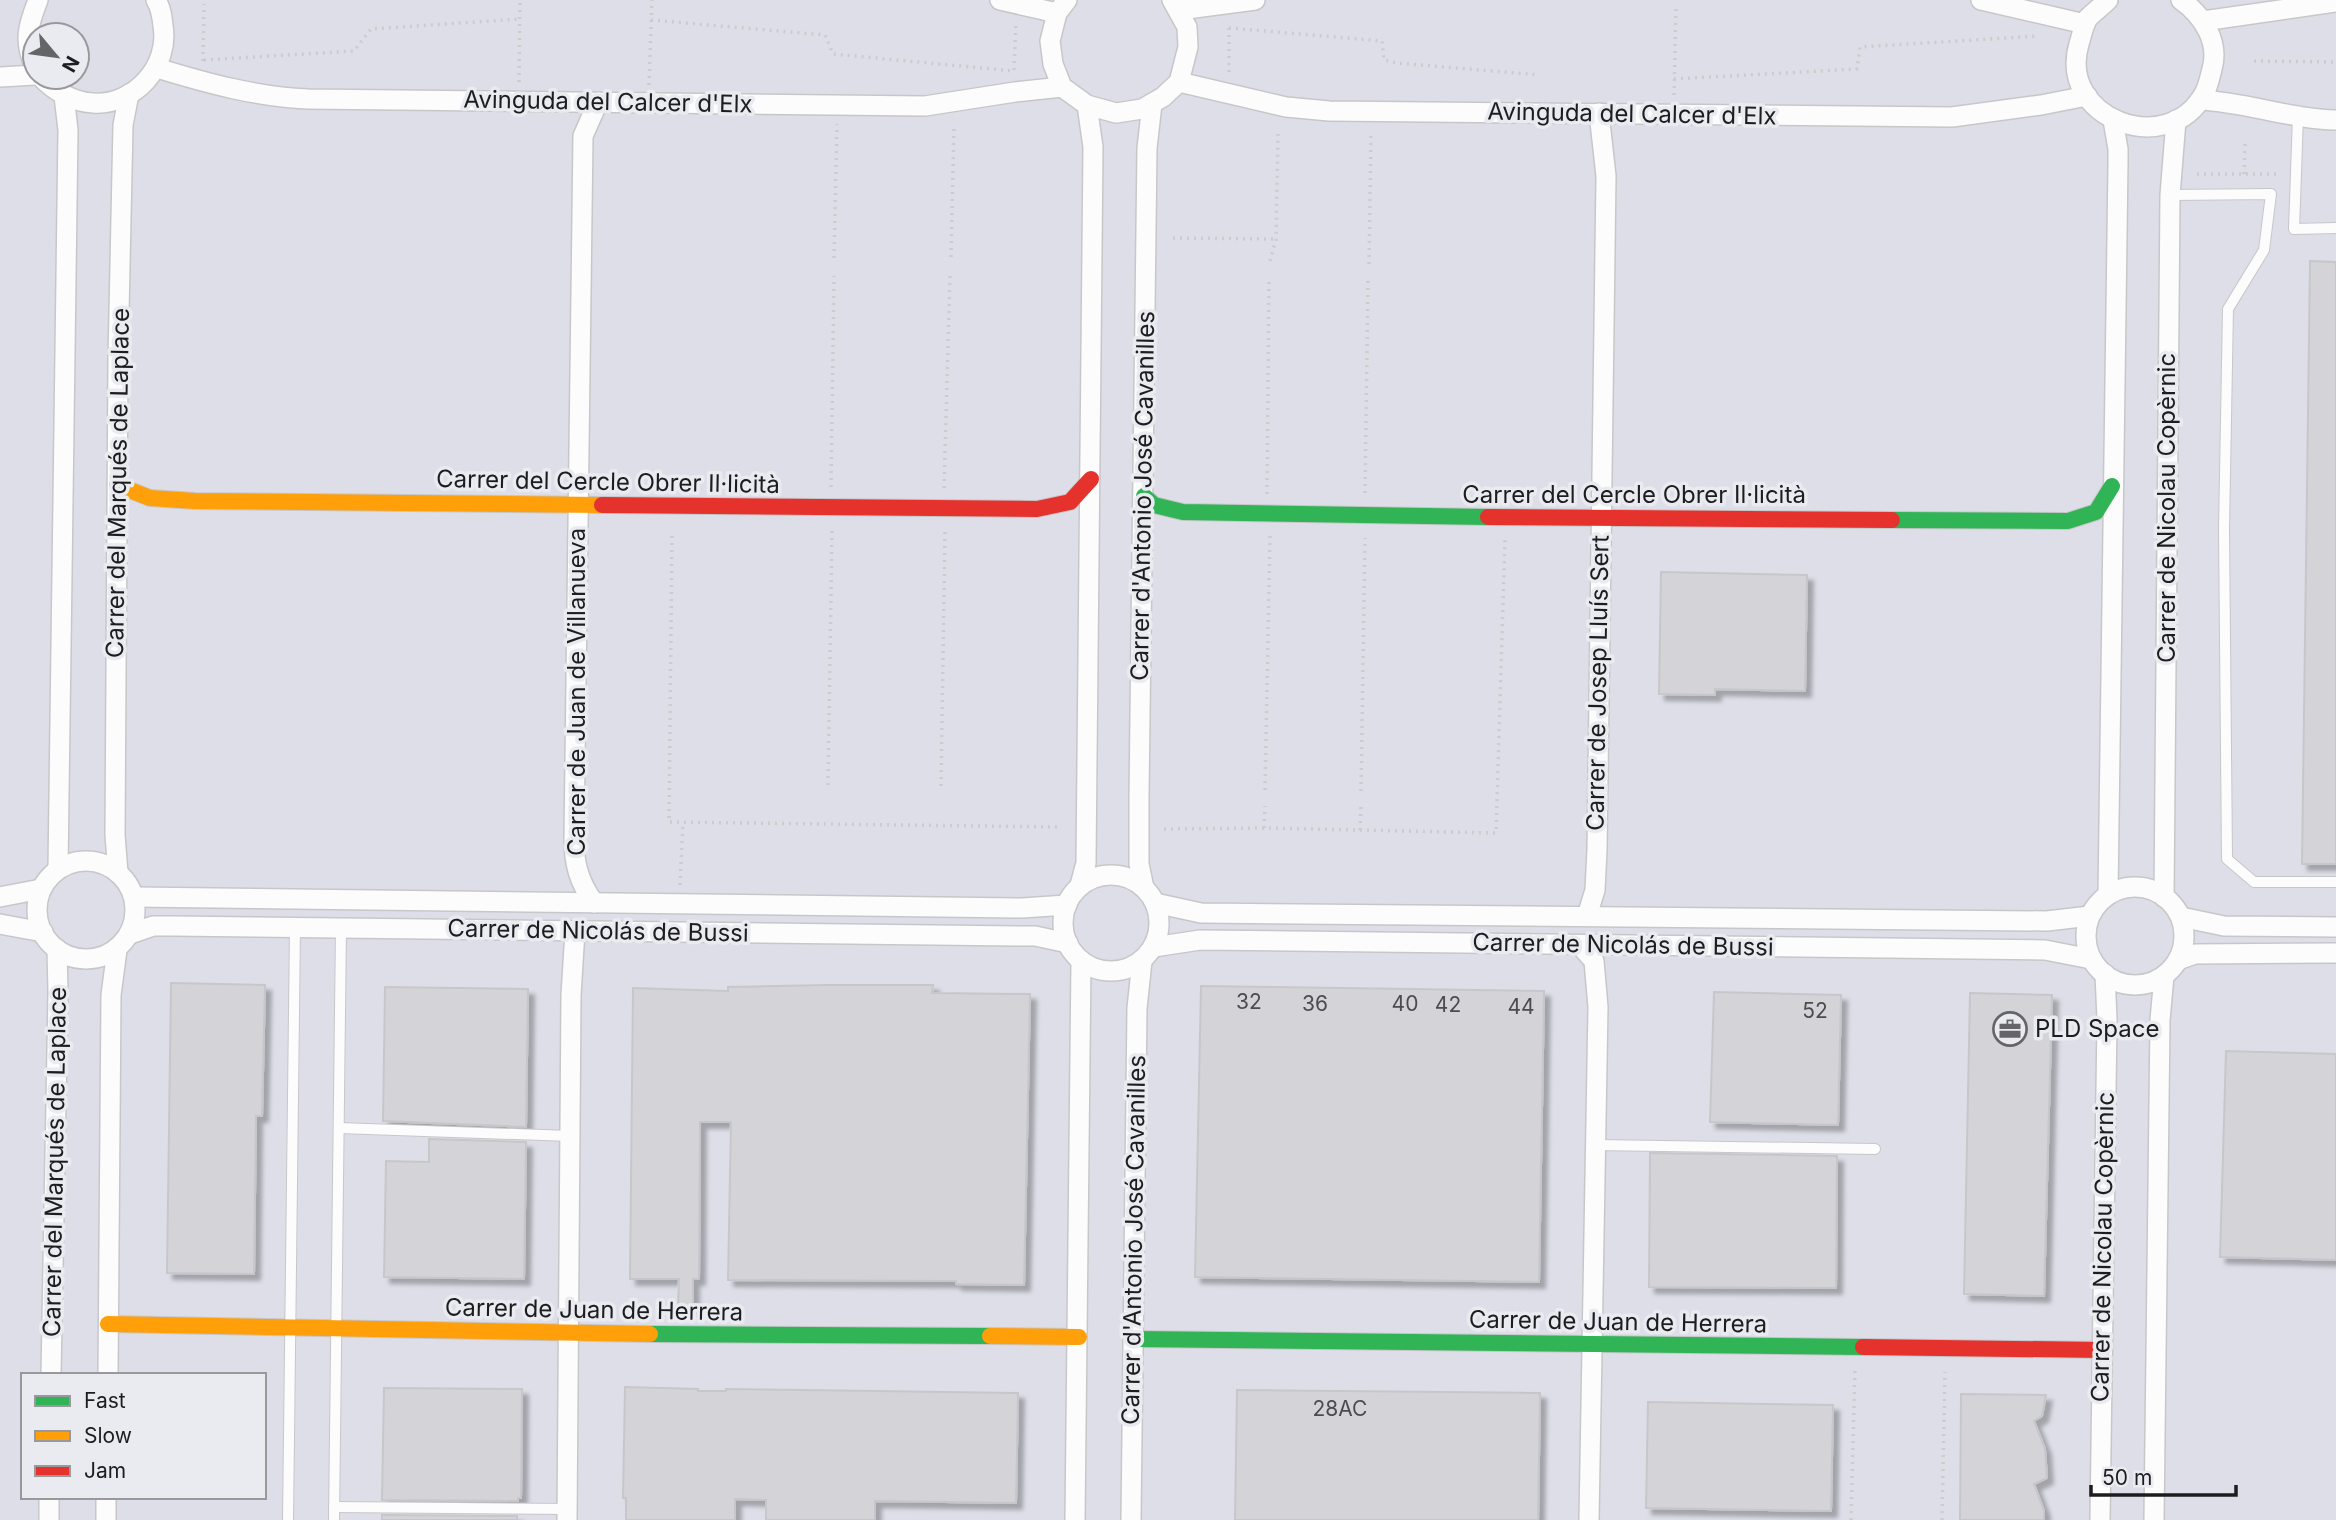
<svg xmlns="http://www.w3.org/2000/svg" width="2336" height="1520" viewBox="0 0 2336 1520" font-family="Inter,sans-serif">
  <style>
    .built { fill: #dedee8; fill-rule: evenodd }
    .building { fill: #d4d4d8; stroke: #c7c7cb; stroke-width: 2; filter: url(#shadow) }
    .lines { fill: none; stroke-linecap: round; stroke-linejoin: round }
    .lane-casing { stroke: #c7c7ca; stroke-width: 12 }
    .street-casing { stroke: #c7c7ca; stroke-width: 22 }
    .fast-casing { stroke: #c7c7ca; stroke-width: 18 }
    .slow-casing { stroke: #c7c7ca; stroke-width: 18 }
    .jam-casing { stroke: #c7c7ca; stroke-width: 18 }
    .path { stroke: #cccccd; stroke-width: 3.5; stroke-dasharray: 2 5; stroke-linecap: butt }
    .lane { stroke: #fcfcfd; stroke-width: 10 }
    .street { stroke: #fcfcfd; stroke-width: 19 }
    .fast { stroke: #30b455; stroke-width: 16 }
    .slow { stroke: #ff9f0a; stroke-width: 16 }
    .jam { stroke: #e5322d; stroke-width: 16 }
    .labels { text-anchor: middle; stroke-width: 7; stroke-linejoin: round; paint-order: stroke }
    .number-label { font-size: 21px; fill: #4c4c4e }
    .street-label { font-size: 24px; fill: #1d1d1f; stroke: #eaeaf1 }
    .poi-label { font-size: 24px; fill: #1d1d1f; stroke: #eaeaf1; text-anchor: start }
  </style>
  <defs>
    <filter id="shadow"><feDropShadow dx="6" dy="6" stdDeviation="2" flood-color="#0004"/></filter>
  </defs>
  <rect width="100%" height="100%" fill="#ebebf0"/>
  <path class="built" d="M 0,0 L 2336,0 L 2336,1520 L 0,1520 ZM 35,35 L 77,35 L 77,77 L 35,77 ZM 23,1375 L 264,1375 L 264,1497 L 23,1497 Z"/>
  <g class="building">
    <polygon points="2310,261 2336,262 2336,864 2302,864"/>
    <polygon points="1661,572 1807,575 1805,691 1715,689 1715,695 1659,694"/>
    <polygon points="171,983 265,985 262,1116 256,1116 254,1274 167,1273"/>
    <polygon points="827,985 933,985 932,993 1030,994 1024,1285 956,1284 956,1281 728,1280 731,1122 700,1122 699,1279 693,1279 693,1309 678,1308 679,1279 630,1279 633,988 728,991 728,987"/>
    <polygon points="1201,986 1544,991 1539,1282 1195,1277"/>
    <polygon points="385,987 528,989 526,1127 383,1121"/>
    <polygon points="1714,992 1841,995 1838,1125 1710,1122"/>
    <polygon points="1970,993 2052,995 2044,1296 1964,1294"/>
    <polygon points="2226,1051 2336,1054 2336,1260 2220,1257"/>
    <polygon points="429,1139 526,1142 524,1279 384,1277 386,1161 429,1162"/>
    <polygon points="1650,1153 1837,1156 1836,1288 1649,1287"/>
    <polygon points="625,1387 698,1389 698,1391 726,1391 726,1389 1018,1393 1016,1503 875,1501 875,1520 766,1520 766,1500 735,1499 735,1520 626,1520 626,1498 623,1498"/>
    <polygon points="384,1388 522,1389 521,1498 518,1498 518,1501 382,1500"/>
    <polygon points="1237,1390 1540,1393 1538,1520 1235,1520"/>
    <polygon points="1961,1394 2046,1395 2042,1416 2034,1421 2045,1449 2047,1478 2034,1484 2044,1511 2044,1520 1960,1520"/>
    <polygon points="1648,1402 1833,1405 1831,1511 1646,1508"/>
    <polygon points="382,1515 517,1516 517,1520 382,1520"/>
  </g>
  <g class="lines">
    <g class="lane-casing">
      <g id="lane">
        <polyline points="2298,116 2294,229 2336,228"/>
        <polyline points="2170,195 2271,194 2264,250 2228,309 2224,529 2227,859 2254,882 2336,882"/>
        <polyline points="339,1128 571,1136"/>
        <polyline points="1595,1145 1875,1149"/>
        <polyline points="334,1507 567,1509"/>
        <polyline points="288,1520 295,928"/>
        <polyline points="334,1520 341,928"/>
      </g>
    </g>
    <g class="street-casing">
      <g id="street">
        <polyline points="1000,0 1057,13"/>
        <polyline points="1067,0 1057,13 1050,41 1053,64 1062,87 1087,105 1116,113 1142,109 1163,97 1179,82 1188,47 1187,27 1172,0"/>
        <polyline points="1981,0 2085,24"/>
        <path d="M 2108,0 C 2102,6 2094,12 2088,18 C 2083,26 2082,35 2079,44 C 2057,118 2167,160 2204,94 C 2208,87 2210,77 2212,69 C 2220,41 2202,15 2181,0"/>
        <polyline points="1179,10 1255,0"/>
        <polyline points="2203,21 2336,2"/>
        <path d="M 35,67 C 23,40 28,26 38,0"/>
        <path d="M 157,68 C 206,83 257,97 308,99 L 925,106 L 1015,92 L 1062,87"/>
        <polyline points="0,77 35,75"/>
        <path d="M 41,77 C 54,91 73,102 93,103 C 134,106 170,66 163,26 C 162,16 161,8 156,0"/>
        <polyline points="1179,82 1286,107 1329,111 1952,117 2041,105 2087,96"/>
        <path d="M 2200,100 C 2246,102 2290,119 2336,120"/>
        <circle cx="86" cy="910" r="49"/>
        <polyline points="58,869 68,130 64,96"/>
        <polyline points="118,873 115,835 118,359 123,125 129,94"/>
        <circle cx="1111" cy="923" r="48"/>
        <polyline points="1080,885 1086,863 1093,147 1087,105"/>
        <circle cx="2135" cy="936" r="49"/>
        <polyline points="1144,888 1139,864 1139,797 1147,148 1152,104"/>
        <polyline points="2108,895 2118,163 2118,149 2113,120"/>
        <polyline points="0,897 41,889"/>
        <polyline points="134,897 1022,908 1067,905"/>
        <polyline points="2164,897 2170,195 2176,120"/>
        <path d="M 594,903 C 579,882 574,864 574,839 L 583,136 L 598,102"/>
        <polyline points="1155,903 1201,913 2047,921 2090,916"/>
        <polyline points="1587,916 1595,890 1597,850 1606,176 1599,113"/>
        <polyline points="2181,917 2224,926 2336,927"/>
        <polyline points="0,924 43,932"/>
        <polyline points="130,934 153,926 173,926 1021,936 1035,936 1068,943"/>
        <polyline points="1580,945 1594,961 1598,1007 1589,1520"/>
        <polyline points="1154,947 1200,940 2045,950 2091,959"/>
        <polyline points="2178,960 2195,954 2336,953"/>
        <polyline points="51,1375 58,993 57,949"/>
        <polyline points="108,1375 111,995 117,950"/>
        <polyline points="49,1520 49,1497"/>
        <polyline points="106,1520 106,1497"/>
        <polyline points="567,1520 571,995 575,931"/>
        <polyline points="1075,1520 1081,961"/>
        <polyline points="1131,1520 1137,1008 1142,961"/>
        <polyline points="2100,1520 2107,1019 2105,974"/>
        <polyline points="2154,1520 2160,1020 2164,976"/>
      </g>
    </g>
    <g class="fast-casing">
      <g id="fast">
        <polyline points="1144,496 1154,505 1183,512 1488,517"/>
        <polyline points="1892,520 2068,521 2096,512 2112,486"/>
        <polyline points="650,1334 990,1336"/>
        <polyline points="1133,1339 1863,1347"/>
      </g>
    </g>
    <g class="slow-casing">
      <g id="slow">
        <polyline points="117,485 150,498 195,501 602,505"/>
        <polyline points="108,1324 650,1334"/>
        <polyline points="990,1336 1079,1337"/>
      </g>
    </g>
    <g class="jam-casing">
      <g id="jam">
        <polyline points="602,505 1037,509 1070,502 1091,479"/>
        <polyline points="1488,517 1892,520"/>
        <polyline points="1863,1347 2102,1350"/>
      </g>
    </g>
    <g class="path">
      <polyline points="651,20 825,35 833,54 1014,71"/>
      <polyline points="1229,28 1382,41 1384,60 1397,63 1539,75"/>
      <polyline points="1229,28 1229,76"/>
      <polyline points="204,60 354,51 371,29 520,19"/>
      <polyline points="203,61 204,4"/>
      <polyline points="2254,61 2336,62"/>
      <polyline points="1014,70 1016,22"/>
      <polyline points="1674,79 1857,69 1860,47 2039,36"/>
      <polyline points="519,82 520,0"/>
      <polyline points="649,85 652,0"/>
      <polyline points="1674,95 1676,4"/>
      <polyline points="2197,174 2279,174"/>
      <polyline points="2244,174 2245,143"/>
      <polyline points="1173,238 1276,239"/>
      <polyline points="951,257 954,126"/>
      <polyline points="834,258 837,124"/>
      <polyline points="1270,261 1276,239 1278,134"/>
      <polyline points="1369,264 1371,135"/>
      <polyline points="831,487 834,276"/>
      <polyline points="944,488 950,276"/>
      <polyline points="1365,493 1368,281"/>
      <polyline points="1267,494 1269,279"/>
      <polyline points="672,536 669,822 1059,827"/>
      <polyline points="828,785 832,530"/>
      <polyline points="941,786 945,531"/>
      <polyline points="1265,790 1270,536"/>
      <polyline points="1361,791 1365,538"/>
      <polyline points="1264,828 1265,806"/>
      <polyline points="1164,829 1264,828 1496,833 1505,539"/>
      <polyline points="1360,830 1361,806"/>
      <polyline points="680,885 683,822"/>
      <polyline points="1851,1520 1855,1369"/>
      <polyline points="1942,1520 1945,1372"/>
    </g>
    <use href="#lane" class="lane"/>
    <use href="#street" class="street"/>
    <use href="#fast" class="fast"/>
    <use href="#slow" class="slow"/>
    <use href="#jam" class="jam"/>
  </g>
  <defs>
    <g id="office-ring" transform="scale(1.75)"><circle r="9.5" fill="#eaeaf1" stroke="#656568" stroke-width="1.5"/><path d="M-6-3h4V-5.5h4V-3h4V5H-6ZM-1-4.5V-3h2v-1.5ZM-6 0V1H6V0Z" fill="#656568"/></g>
  </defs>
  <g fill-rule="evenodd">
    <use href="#office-ring" x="2010" y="1029"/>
  </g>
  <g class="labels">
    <g class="number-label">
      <text x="1249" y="1009">32</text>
      <text x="1315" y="1011">36</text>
      <text x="1405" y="1011">40</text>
      <text x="1448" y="1012">42</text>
      <text x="1521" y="1014">44</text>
      <text x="1815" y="1018">52</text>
      <text x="1340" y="1416">28AC</text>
    </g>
    <g class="street-label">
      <text transform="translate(608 102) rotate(1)" y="8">Avinguda del Calcer d'Elx</text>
      <text transform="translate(1632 114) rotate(1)" y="8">Avinguda del Calcer d'Elx</text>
      <text transform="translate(608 482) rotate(1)" y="8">Carrer del Cercle Obrer Il·licità</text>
      <text transform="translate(118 483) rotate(-89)" y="8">Carrer del Marqués de Laplace</text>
      <text x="1634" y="503">Carrer del Cercle Obrer Il·licità</text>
      <text transform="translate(1143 496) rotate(-89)" y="8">Carrer d'Antonio José Cavanilles</text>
      <text transform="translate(2167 508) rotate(-90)" y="8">Carrer de Nicolau Copèrnic</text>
      <text transform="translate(1598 683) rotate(-89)" y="8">Carrer de Josep Lluís Sert</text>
      <text transform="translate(577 692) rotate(-90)" y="8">Carrer de Juan de Villanueva</text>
      <text transform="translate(598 931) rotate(1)" y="8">Carrer de Nicolás de Bussi</text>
      <text transform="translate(1623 945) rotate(1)" y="8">Carrer de Nicolás de Bussi</text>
      <text transform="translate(55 1162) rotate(-89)" y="8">Carrer del Marqués de Laplace</text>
      <text transform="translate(1134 1240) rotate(-89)" y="8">Carrer d'Antonio José Cavanilles</text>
      <text transform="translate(2103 1247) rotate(-89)" y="8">Carrer de Nicolau Copèrnic</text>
      <text transform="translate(594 1310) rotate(1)" y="8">Carrer de Juan de Herrera</text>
      <text transform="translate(1618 1322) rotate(1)" y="8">Carrer de Juan de Herrera</text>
    </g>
    <g class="poi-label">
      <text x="2035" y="1037">PLD Space</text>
    </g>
  </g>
  <rect x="21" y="1373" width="245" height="126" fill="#eaeaf1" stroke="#98989d" stroke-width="2"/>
  <rect x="35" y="1396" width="35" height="10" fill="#30b455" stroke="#98989d" stroke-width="2"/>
  <text x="84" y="1408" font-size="21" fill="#1d1d1f">Fast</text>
  <rect x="35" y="1431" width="35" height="10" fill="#ff9f0a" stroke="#98989d" stroke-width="2"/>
  <text x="84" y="1443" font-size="21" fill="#1d1d1f">Slow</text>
  <rect x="35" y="1466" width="35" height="10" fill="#e5322d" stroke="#98989d" stroke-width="2"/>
  <text x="84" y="1478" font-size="21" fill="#1d1d1f">Jam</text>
  <g transform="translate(56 56) rotate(119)"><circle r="33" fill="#eaeaf1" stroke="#98989d" stroke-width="2"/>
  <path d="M0-5L12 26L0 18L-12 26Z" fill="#656568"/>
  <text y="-10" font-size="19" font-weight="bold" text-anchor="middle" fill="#1d1d1f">N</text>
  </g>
  <path d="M2091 1485v10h145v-10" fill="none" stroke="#1d1d1f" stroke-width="3.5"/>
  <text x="2102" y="1485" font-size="21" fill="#1d1d1f" stroke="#eaeaf1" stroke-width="5" paint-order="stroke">50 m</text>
</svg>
